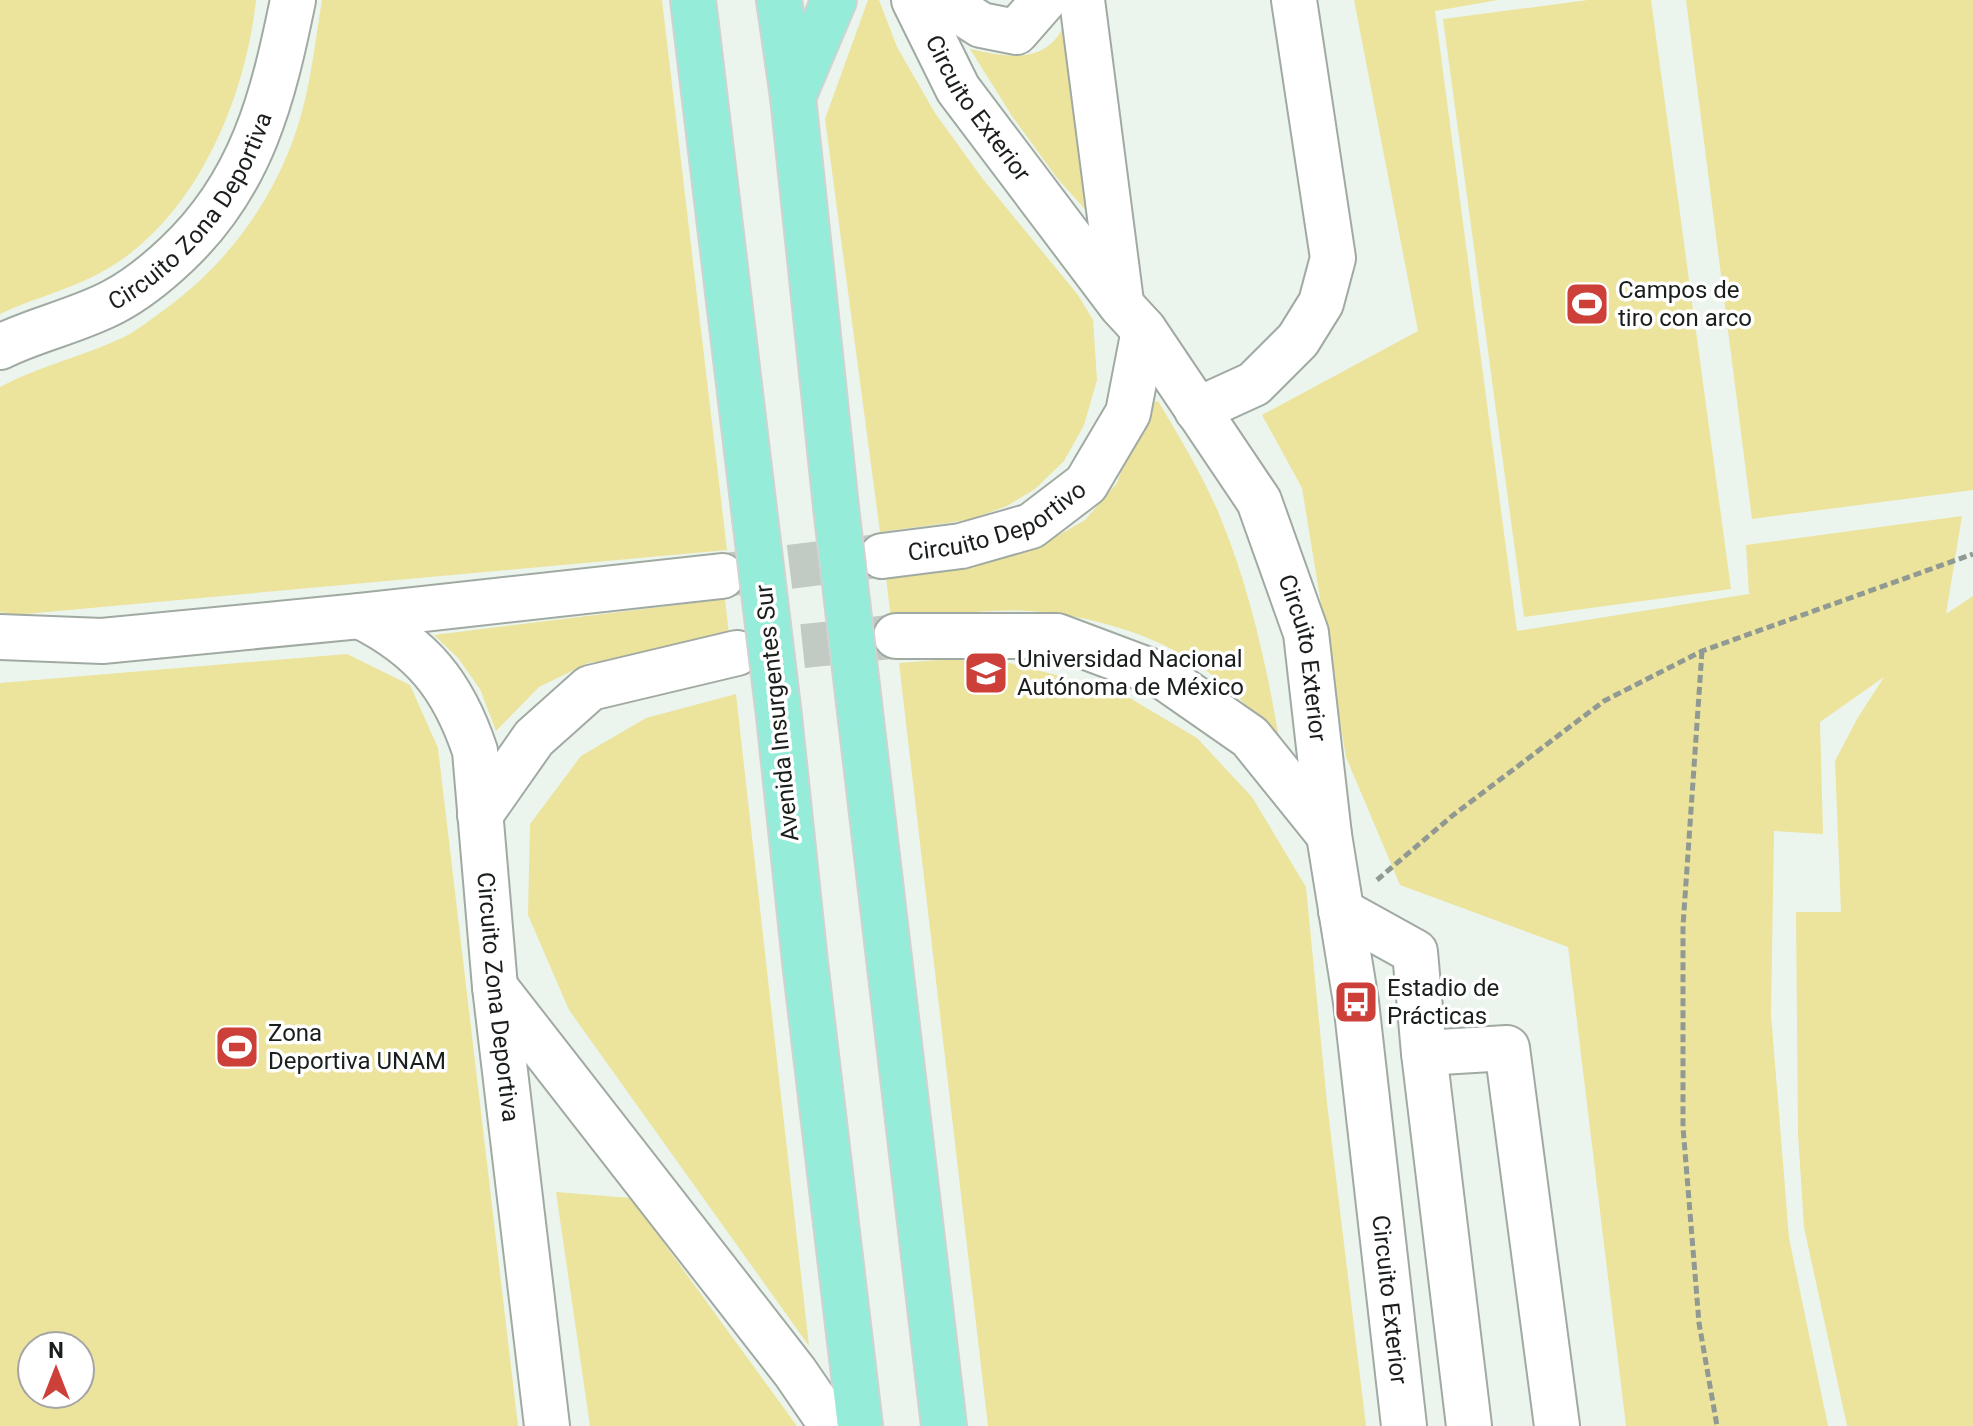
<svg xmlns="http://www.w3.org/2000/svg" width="1973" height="1426" viewBox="0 0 1973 1426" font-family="Roboto,sans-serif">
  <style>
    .green { fill: #ece39d; fill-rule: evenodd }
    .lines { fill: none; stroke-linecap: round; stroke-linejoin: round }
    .minor-tunnel { stroke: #c1cac3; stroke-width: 44; stroke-dasharray: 44 22; stroke-linecap: butt }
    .minor-casing { stroke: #a0aaa2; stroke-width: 48 }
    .major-casing { stroke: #d1d2d2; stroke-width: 48 }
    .path { stroke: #919993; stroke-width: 5; stroke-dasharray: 8 4; stroke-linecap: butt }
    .minor { stroke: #fff; stroke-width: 44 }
    .major { stroke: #94ecd9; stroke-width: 44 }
    .major-bridge-casing { stroke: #d1d2d2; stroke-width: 48; stroke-linecap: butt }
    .major-bridge { stroke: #94ecd9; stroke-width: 44 }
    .labels { text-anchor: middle; stroke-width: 7; stroke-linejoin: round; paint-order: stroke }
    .street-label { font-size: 24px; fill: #1b1f1c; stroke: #fff }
    .poi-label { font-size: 24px; fill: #1b1f1c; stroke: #fff; text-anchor: start }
  </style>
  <rect width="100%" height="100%" fill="#ebf5ed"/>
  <g class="green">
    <path d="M 0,0 L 256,0 C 245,102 193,226 96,275 C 65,291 31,299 0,314 Z"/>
    <path d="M 322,0 L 662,0 L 727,550 L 14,615 L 0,612 L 0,387 C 39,366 84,356 124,337 C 138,330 151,319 164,310 C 232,261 282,189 303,108 C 312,73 316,36 322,0 Z"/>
    <polygon points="868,0 879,0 897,47 935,113 982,178 1078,295 1093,320 1097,380 1084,425 1064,461 1035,489 1007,506 969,520 880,532 825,119"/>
    <polygon points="1354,0 1498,0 1435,11 1517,631 1749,594 1746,545 1962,516 1946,614 1973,596 1973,1426 1847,1426 1804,1227 1798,1134 1796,912 1841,912 1835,761 1857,719 1884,677 1820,722 1823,834 1774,831 1771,1014 1789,1238 1828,1426 1626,1426 1568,947 1400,885 1346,757 1302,488 1262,415 1418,331"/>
    <polygon points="1588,0 1651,0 1731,589 1524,617 1443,19"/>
    <polygon points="1686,0 1973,0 1973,490 1752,519"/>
    <path d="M 1075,1 L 1106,233 L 1057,178 L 1012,116 L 970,49 C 998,55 1037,65 1058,36 C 1065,26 1069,12 1075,1 Z"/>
    <path d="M 1158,401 C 1180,438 1202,474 1219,514 C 1249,586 1266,662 1279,738 C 1255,713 1231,689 1203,668 C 1158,636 1098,618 1043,612 C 993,607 941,616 891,621 L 885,568 L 1033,550 L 1085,520 L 1117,483 L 1146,405 Z"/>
    <polygon points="725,599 730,643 588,663 539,687 496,731 480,689 458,658 434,635"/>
    <path d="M 347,654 L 410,685 L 438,748 L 518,1426 L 0,1426 L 0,683 ZM 32,1346 L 80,1346 L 80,1394 L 32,1394 Z"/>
    <polygon points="953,659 1009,663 1118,691 1197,738 1252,797 1306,887 1327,1103 1366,1426 988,1426 899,663"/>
    <polygon points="736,694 809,1346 569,1010 528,915 530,824 581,756 646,718"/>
    <polygon points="556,1192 631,1198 797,1426 590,1426"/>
  </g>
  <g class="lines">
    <g class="minor-tunnel">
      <polyline points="724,575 878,556"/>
      <polyline points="737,653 890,637"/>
    </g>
    <g class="minor-casing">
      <g id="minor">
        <path id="s1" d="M 914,0 L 958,89 L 1121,305 L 1144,330 L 1259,501 L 1306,633 L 1329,835 L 1356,1002 L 1404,1426"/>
        <polyline points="942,0 981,25 1016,32 1044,0"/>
        <polyline points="1082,0 1121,302"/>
        <path id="s2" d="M 0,347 C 36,329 77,321 113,302 C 136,290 158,272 176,255 C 252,184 273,98 293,0"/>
        <polyline points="1197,410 1254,384 1298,340 1321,303 1333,258 1294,0"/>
        <path id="s3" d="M 882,556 L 961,546 L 1031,526 L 1086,484 L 1128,413 L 1144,330"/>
        <path id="s4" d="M 360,616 C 422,647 453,685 475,751 L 495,987 L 547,1426"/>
        <polyline points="896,636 1057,636 1161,675 1250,737 1329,835"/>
        <polyline points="0,637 102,641 360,616 722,576"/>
        <polyline points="480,815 534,738 590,688 737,653"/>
        <polyline points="1341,911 1415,952 1424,1053 1469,1426"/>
        <polyline points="495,987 795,1372 832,1426"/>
        <polyline points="1424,1053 1507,1048 1557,1426"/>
      </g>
    </g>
    <g class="major-casing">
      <g id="major">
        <polyline points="693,0 755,518"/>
        <polyline points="779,0 793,97 836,507"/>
        <polyline points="793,97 834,0"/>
        <polyline points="859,703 944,1426"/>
        <polyline points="779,716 805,962 860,1426"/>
      </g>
    </g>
    <g class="path">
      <polyline points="1702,651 1683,926 1683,1127 1699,1323 1717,1426"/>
      <polyline points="1377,880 1452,816 1604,701 1702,651 1973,554"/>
    </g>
    <use href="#minor" class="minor"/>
    <use href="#major" class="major"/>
    <g class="major-bridge-casing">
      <g id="major-bridge">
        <polyline points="836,507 859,703"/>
        <polyline points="755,518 779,716"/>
      </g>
    </g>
    <use href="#major-bridge" class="major-bridge"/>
  </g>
  <defs>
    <g id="stadium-square" transform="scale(2.3)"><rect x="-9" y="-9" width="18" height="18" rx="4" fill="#cd3f39" stroke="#fff"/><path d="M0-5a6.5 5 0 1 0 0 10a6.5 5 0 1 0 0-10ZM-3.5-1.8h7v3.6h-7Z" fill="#fff"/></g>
    <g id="university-square" transform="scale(2.3)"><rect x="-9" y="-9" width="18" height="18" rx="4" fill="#cd3f39" stroke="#fff"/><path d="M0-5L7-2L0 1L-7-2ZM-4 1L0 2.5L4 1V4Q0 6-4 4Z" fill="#fff"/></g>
    <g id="bus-square" transform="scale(2.3)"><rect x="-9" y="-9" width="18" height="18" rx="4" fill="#cd3f39" stroke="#fff"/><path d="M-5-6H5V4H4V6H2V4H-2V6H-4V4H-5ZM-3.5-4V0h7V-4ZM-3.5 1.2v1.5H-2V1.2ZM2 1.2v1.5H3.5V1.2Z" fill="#fff"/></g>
  </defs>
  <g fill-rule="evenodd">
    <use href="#stadium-square" x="1587" y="304"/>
    <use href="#university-square" x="986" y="673"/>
    <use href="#bus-square" x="1356" y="1002"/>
    <use href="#stadium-square" x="237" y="1047"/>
  </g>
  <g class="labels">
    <g class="street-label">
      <text dy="8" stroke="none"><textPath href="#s1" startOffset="126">Circuito Exterior</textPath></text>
      <text dy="8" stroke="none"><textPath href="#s2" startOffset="244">Circuito Zona Deportiva</textPath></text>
      <text dy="8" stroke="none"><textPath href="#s3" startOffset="122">Circuito Deportivo</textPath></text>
      <text dy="8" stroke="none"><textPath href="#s1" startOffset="774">Circuito Exterior</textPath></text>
      <text transform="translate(777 713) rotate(-96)" y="8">Avenida Insurgentes Sur</text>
      <text dy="8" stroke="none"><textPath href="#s4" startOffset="430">Circuito Zona Deportiva</textPath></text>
      <text dy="8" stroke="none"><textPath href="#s1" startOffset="1422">Circuito Exterior</textPath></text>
    </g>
    <g class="poi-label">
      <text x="1618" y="298">Campos de<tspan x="1618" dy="28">tiro con arco</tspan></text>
      <text x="1017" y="667">Universidad Nacional<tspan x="1017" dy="28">Autónoma de México</tspan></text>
      <text x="1387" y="996">Estadio de<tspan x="1387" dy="28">Prácticas</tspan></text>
      <text x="268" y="1041">Zona<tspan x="268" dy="28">Deportiva UNAM</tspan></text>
    </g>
  </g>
  <g transform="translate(56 1370)"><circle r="38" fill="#ffffff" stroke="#a4a5a4" stroke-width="2"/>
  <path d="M0-6L14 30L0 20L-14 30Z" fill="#cd3f39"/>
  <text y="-12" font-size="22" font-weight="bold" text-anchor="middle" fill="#1b1f1c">N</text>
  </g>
</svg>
